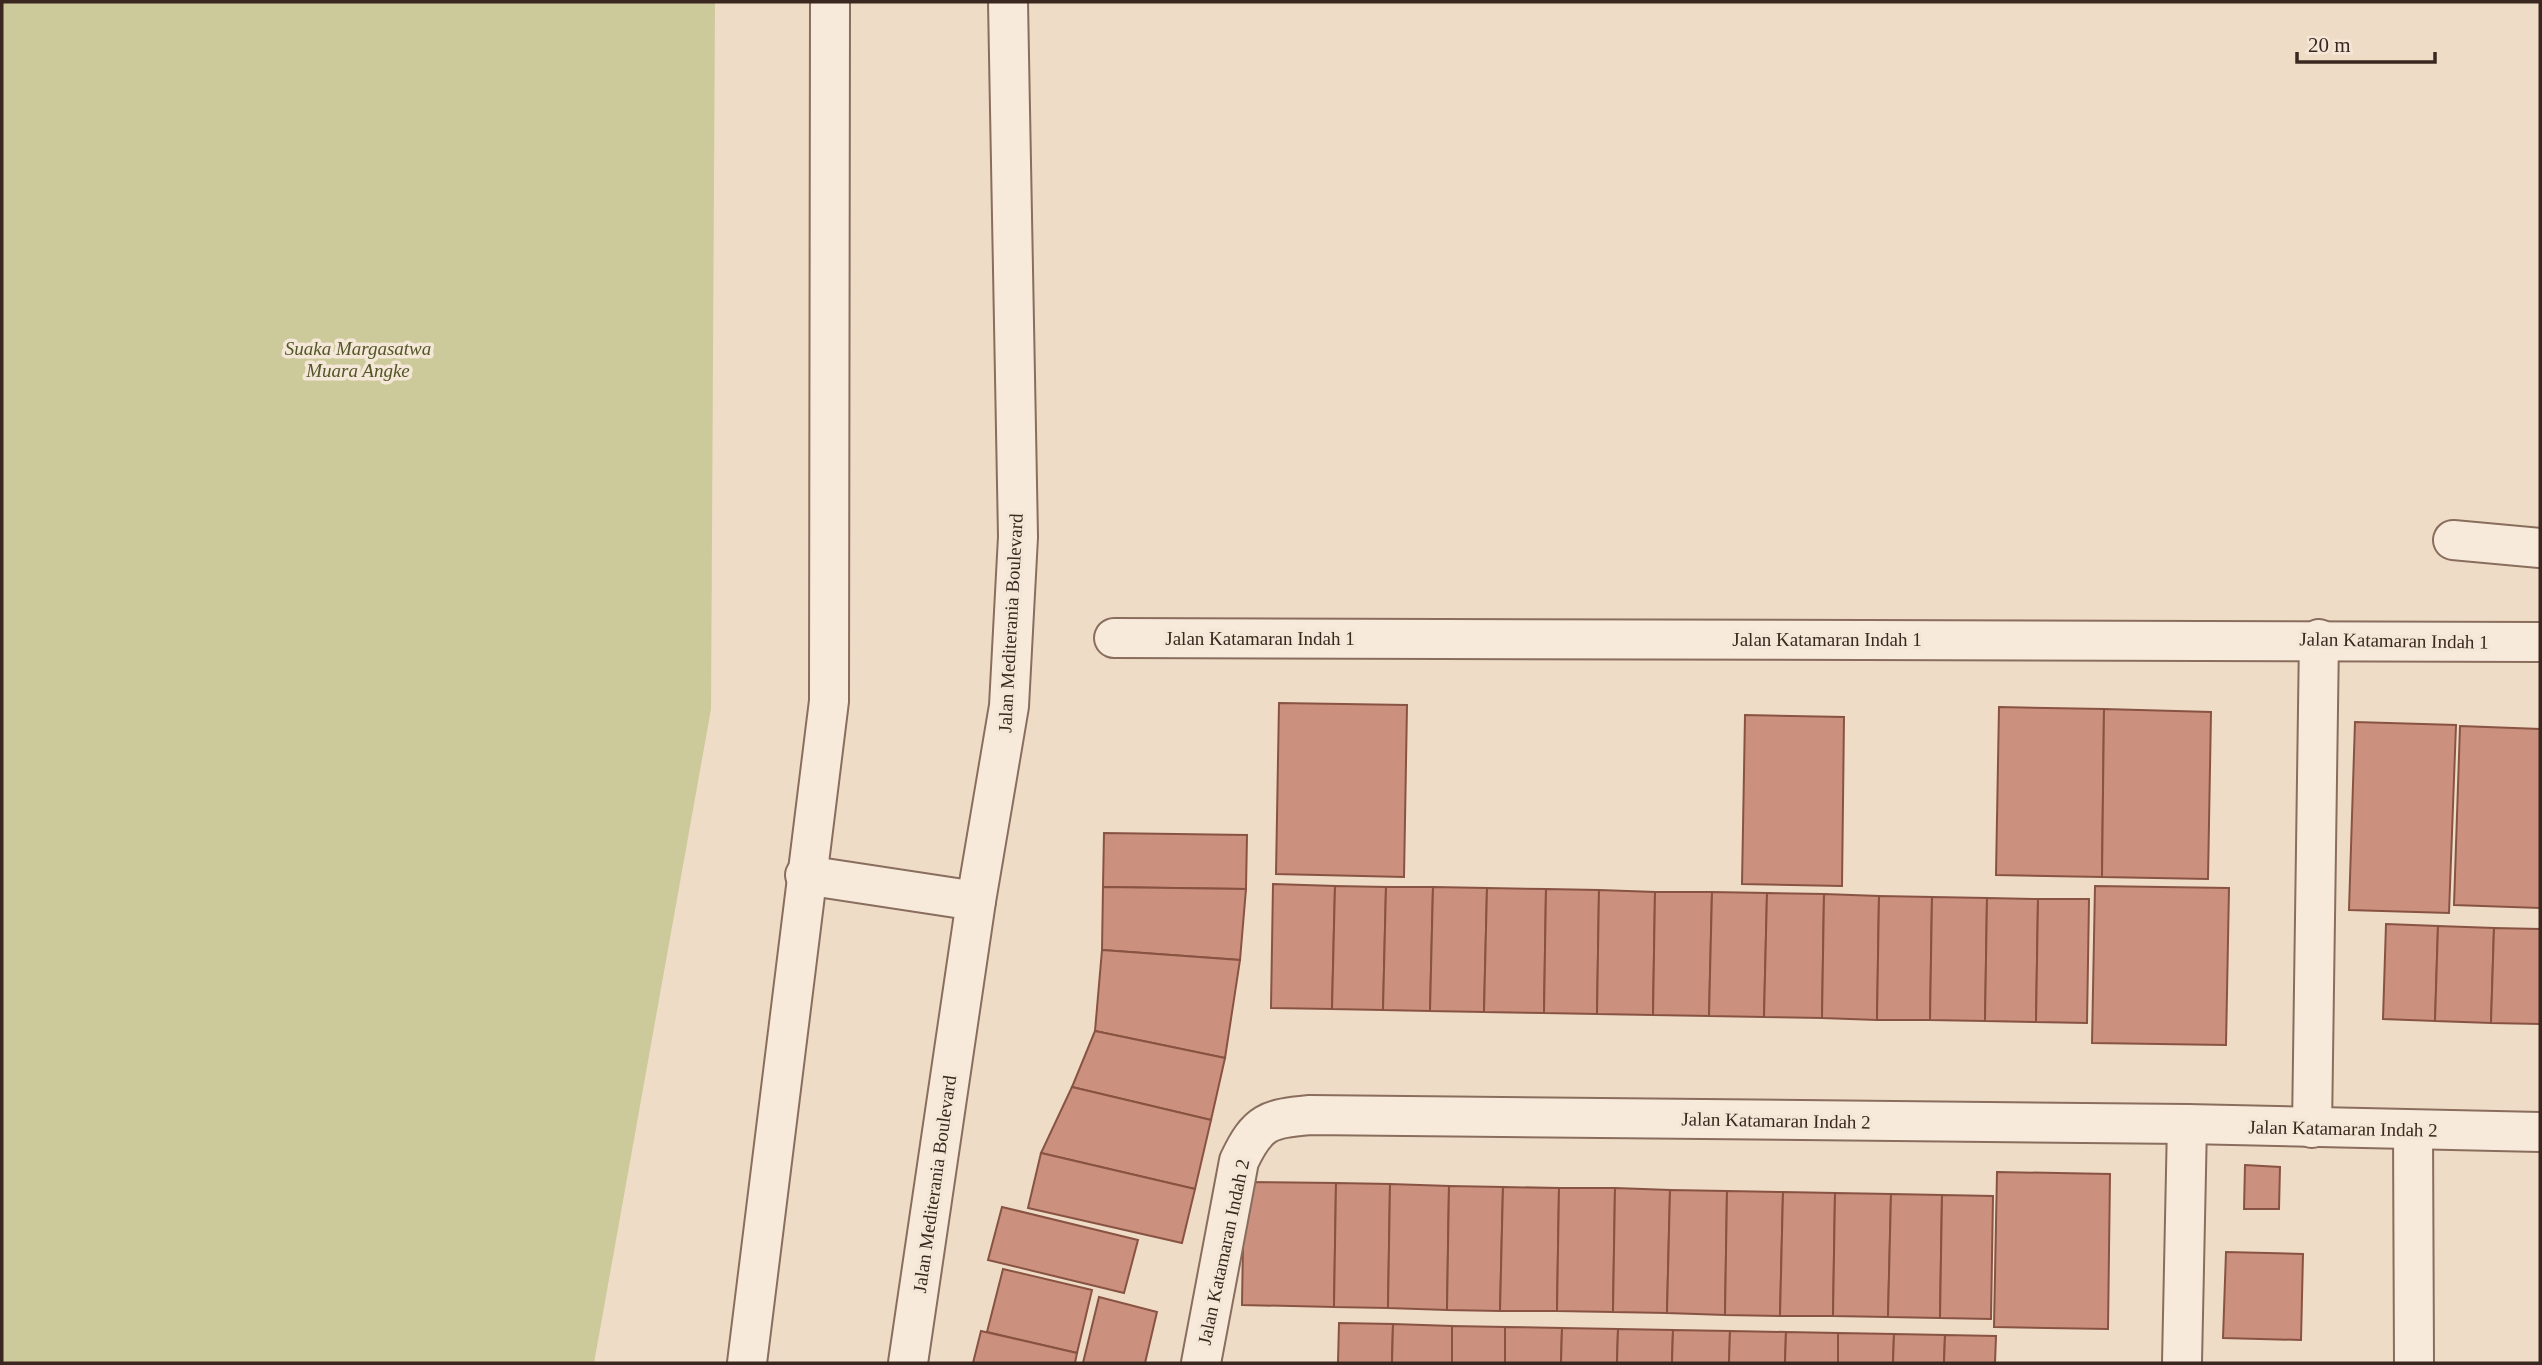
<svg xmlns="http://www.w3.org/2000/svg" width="2542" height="1365" viewBox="0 0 2542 1365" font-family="Georgia,serif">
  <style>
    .green { fill: #ccc99b }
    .building { fill: #cb917e; stroke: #885343; stroke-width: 2 }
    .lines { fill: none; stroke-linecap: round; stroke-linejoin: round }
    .minor-casing { stroke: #896d5d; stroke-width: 42 }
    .minor { stroke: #f8eadb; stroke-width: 38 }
    .labels { text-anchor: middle; stroke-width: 7; stroke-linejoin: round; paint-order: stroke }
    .park-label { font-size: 19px; font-style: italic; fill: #525627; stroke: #f5e7d7 }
    .street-label { font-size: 19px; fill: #3a2820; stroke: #f5e7d7 }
  </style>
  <rect width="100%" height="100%" fill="#eedcc7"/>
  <polygon class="green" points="2,2 715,2 711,709 594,1363 2,1363"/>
  <g class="building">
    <polygon points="1279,703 1407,705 1404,877 1276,874"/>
    <polygon points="1999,707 2104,709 2102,877 1996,875"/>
    <polygon points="2104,709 2211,712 2208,879 2102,877"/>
    <polygon points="1745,715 1844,717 1842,886 1742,884"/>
    <polygon points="2355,722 2456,725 2449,913 2349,910"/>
    <polygon points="2460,726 2540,729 2540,908 2454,905"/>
    <polygon points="1104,833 1247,835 1246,889 1103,887"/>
    <polygon points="1273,884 1335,886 1332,1009 1271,1008"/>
    <polygon points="1335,886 1386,887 1383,1010 1332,1009"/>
    <polygon points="2095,886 2229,888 2226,1045 2092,1043"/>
    <polygon points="1103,887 1246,889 1240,960 1102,950"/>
    <polygon points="1386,887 1433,887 1430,1011 1383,1010"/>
    <polygon points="1433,887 1487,888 1484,1012 1430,1011"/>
    <polygon points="1487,888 1546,889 1544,1013 1484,1012"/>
    <polygon points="1546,889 1599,890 1597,1014 1544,1013"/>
    <polygon points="1599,890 1655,892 1653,1015 1597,1014"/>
    <polygon points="1655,892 1712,892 1709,1016 1653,1015"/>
    <polygon points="1712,892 1767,893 1764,1017 1709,1016"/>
    <polygon points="1767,893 1824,894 1822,1018 1764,1017"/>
    <polygon points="1824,894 1879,896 1877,1020 1822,1018"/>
    <polygon points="1879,896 1932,897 1930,1020 1877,1020"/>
    <polygon points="1932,897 1987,898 1985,1021 1930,1020"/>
    <polygon points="1987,898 2038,899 2036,1022 1985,1021"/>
    <polygon points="2038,899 2089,899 2087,1023 2036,1022"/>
    <polygon points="2386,924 2438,926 2435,1021 2383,1019"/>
    <polygon points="2438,926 2494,928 2491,1023 2435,1021"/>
    <polygon points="2494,928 2540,929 2540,1024 2491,1023"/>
    <polygon points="1102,950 1240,960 1225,1058 1095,1031"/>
    <polygon points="1095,1031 1225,1058 1211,1120 1072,1087"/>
    <polygon points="1072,1087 1211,1120 1195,1189 1041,1153"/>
    <polygon points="1041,1153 1195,1189 1182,1243 1028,1208"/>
    <polygon points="2245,1165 2280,1167 2279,1209 2244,1209"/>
    <polygon points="1997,1172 2110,1174 2108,1329 1994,1327"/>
    <polygon points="1244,1182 1336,1183 1334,1307 1242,1305"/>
    <polygon points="1336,1183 1390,1184 1388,1308 1334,1307"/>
    <polygon points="1390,1184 1449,1186 1447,1310 1388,1308"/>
    <polygon points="1449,1186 1503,1187 1500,1311 1447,1310"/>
    <polygon points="1503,1187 1559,1188 1557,1311 1500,1311"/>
    <polygon points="1559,1188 1615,1188 1613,1312 1557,1311"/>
    <polygon points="1615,1188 1670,1190 1667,1313 1613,1312"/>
    <polygon points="1670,1190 1727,1191 1725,1315 1667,1313"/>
    <polygon points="1727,1191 1783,1192 1780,1316 1725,1315"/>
    <polygon points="1783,1192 1835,1193 1833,1316 1780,1316"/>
    <polygon points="1835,1193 1891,1194 1888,1317 1833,1316"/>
    <polygon points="1891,1194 1942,1195 1940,1318 1888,1317"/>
    <polygon points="1942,1195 1993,1196 1991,1319 1940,1318"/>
    <polygon points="1002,1207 1138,1240 1124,1293 988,1260"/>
    <polygon points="2226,1252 2303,1254 2301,1340 2223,1338"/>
    <polygon points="1003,1269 1092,1290 1077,1353 987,1332"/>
    <polygon points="1099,1297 1157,1312 1145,1363 1083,1363"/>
    <polygon points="1339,1323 1393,1324 1392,1363 1338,1363"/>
    <polygon points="1393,1324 1452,1326 1452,1363 1392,1363"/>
    <polygon points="1452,1326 1505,1327 1505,1363 1452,1363"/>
    <polygon points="1505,1327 1562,1328 1561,1363 1505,1363"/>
    <polygon points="1562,1328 1618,1329 1617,1363 1561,1363"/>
    <polygon points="1618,1329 1673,1330 1672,1363 1617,1363"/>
    <polygon points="1673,1330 1730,1331 1729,1363 1672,1363"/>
    <polygon points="981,1331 1077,1353 1075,1363 973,1363"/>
    <polygon points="1730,1331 1786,1332 1785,1363 1729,1363"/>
    <polygon points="1786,1332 1838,1333 1838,1363 1785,1363"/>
    <polygon points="1838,1333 1894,1334 1893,1363 1838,1363"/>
    <polygon points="1894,1334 1945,1335 1944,1363 1893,1363"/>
    <polygon points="1945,1335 1996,1336 1995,1363 1944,1363"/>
  </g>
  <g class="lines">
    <g class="minor-casing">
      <g id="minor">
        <polyline points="2453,540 2540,548"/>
        <polyline points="1114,638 2540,642"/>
        <polyline points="805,875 976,901"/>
        <polyline points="2312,1128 2319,639"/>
        <polyline points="2413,1130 2414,1363"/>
        <polyline points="747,1363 829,701 830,2"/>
        <polyline points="908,1363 976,901 1009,706 1018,537 1008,2"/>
        <path d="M 1201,1363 L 1239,1161 C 1258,1121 1268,1119 1310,1115 L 2187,1124 L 2540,1132"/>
        <polyline points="2182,1363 2187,1124"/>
      </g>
    </g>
    <use href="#minor" class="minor"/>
  </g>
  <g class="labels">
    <g class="park-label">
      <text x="358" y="355">Suaka Margasatwa<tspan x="358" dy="22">Muara Angke</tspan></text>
    </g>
    <g class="street-label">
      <text transform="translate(1010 623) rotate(-87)" y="7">Jalan Mediterania Boulevard</text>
      <text x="1260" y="645">Jalan Katamaran Indah 1</text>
      <text x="1827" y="646">Jalan Katamaran Indah 1</text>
      <text transform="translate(2394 640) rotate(1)" y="7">Jalan Katamaran Indah 1</text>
      <text transform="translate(1776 1120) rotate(1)" y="7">Jalan Katamaran Indah 2</text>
      <text transform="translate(2343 1128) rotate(1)" y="7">Jalan Katamaran Indah 2</text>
      <text transform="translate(934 1184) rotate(-82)" y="7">Jalan Mediterania Boulevard</text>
      <text transform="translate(1223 1252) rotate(-78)" y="7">Jalan Katamaran Indah 2</text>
    </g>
  </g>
  <rect width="2542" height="1365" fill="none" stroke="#3a2820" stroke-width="7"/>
  <path d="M2297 52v10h138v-10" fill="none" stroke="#3a2820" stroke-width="3.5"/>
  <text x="2308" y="52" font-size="21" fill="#3a2820" stroke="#f5e7d7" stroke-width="5" paint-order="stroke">20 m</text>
</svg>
